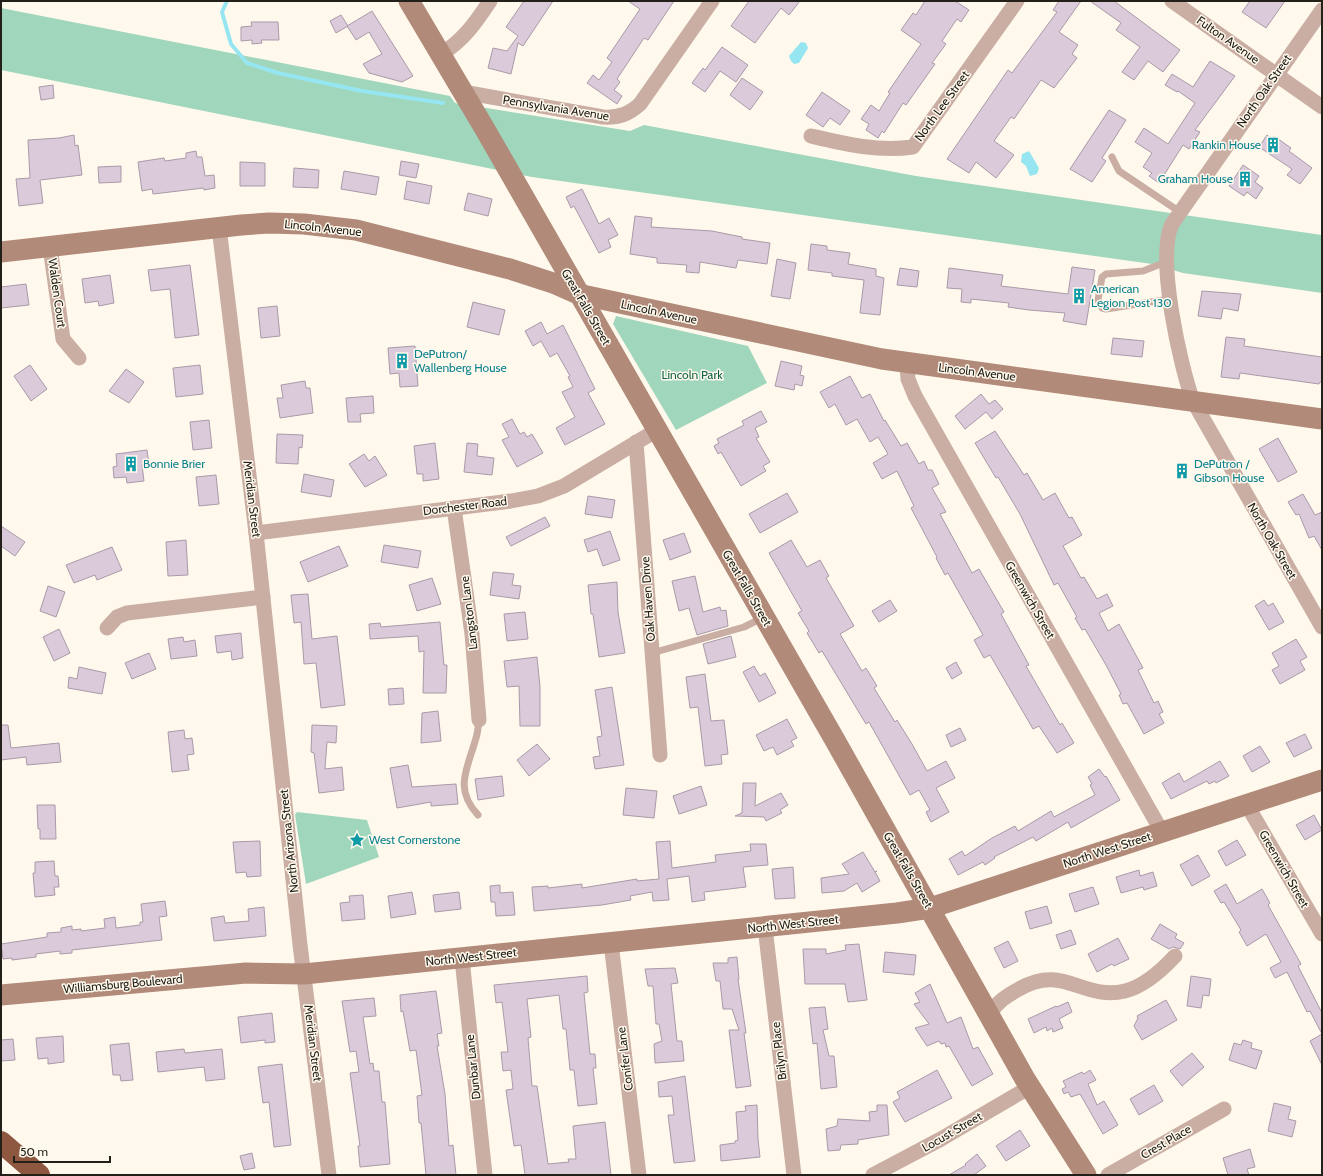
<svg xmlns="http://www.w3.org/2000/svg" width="1323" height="1176" viewBox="0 0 1323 1176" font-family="Cabin,sans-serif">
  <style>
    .green { fill: #a0d6bc }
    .water { fill: #96e6f2 }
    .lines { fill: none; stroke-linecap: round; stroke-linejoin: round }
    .stream { stroke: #96e6f2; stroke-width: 4 }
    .building { fill: #dacada; stroke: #aa9aa9 }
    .lane { stroke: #caaea3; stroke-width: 7 }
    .street { stroke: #caaea3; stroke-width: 15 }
    .secondary { stroke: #b18a79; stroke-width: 21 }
    .highway { stroke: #8e5840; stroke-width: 22 }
    .labels { text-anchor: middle; stroke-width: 3; stroke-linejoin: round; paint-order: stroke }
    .street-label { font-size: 12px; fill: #232019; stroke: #fff9ed }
    .culture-label { font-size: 12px; fill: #0d838f; stroke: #fff9ed; text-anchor: start }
    .park-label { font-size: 12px; fill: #116144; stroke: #fff9ed }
  </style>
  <rect width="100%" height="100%" fill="#fff9ed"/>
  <g class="green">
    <polygon points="1,8 450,96 455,103 630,131 644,125 916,176 1322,235 1322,293 1183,273 1152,264 532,177 1,70"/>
    <polygon points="616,316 748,346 767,383 676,430 613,324"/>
    <polygon points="297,812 367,820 379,857 306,884 295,815"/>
  </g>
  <g class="water">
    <polygon points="801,42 806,43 808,48 799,63 794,64 791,61 789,56"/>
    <polygon points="1029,151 1039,168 1037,174 1030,176 1026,166 1021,162 1022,154"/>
  </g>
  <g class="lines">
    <polyline class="stream" points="227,1 222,12 231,44 247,63 278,73 362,91 443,103"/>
  </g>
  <g class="building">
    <polygon points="524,1 553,1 523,46 518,43 511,74 488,68 493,48 507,51 518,36 506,27"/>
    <polygon points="628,1 674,1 648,40 644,38 617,79 620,82 614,90 622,96 617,104 587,83 593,75 599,80 612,62 607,58 640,9"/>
    <polygon points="749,1 800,1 789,15 781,8 755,43 731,26"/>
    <polygon points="925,1 955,1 969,10 961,22 957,19 942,41 946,44 932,63 935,64 906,105 903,103 884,133 882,131 878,138 866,130 869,124 861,119 871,105 879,111 890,93 888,92 921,44 901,30 913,13 916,15"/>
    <polygon points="1059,1 1081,1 1059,32 1078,45 1072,54 1077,58 1054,88 1041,80 1014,119 1011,117 994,141 1014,155 996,178 976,162 969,173 947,159 1008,70 1012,73 1057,12 1053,10"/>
    <polygon points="1090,1 1114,1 1180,50 1163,72 1148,61 1134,80 1122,72 1140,47 1116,30 1121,23"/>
    <polygon points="1250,1 1285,1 1266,28 1242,12"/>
    <polygon points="372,11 413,76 402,82 369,73 363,64 382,54 369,32 356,40 347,26"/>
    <polygon points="341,15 348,26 336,33 330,21"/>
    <polygon points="251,22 278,22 279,40 261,40 262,43 252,44 252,40 241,41 241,27 252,26"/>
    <polygon points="722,47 748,65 736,82 720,71 705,92 692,83 703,68 705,70"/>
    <polygon points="1210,61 1235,76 1195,130 1200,132 1189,149 1183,145 1159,183 1149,176 1152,173 1143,167 1152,153 1135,142 1144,128 1168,144 1195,103 1178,91 1177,92 1165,85 1172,74 1193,87"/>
    <polygon points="742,78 763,92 750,110 730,95"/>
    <polygon points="53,85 54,98 41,100 39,87"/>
    <polygon points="822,92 850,111 840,125 830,118 823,127 806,115"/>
    <polygon points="1109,110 1126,120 1102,158 1106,161 1092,182 1070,169"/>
    <polygon points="74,135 75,146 78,145 82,175 40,180 43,203 19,206 16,179 30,178 28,140 59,138"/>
    <polygon points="1267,135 1272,139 1274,136 1291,148 1289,151 1312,168 1300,184 1287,175 1292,169 1259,147"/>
    <polygon points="196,151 197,157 202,157 205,176 214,175 215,188 204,190 204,188 153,194 152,189 142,191 138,162 164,158 165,161 186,158 186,153"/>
    <polygon points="401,161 419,164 416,178 399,175"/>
    <polygon points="240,162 265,163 265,186 240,186"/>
    <polygon points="1243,165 1259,176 1255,182 1263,188 1256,199 1247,192 1244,196 1229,186"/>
    <polygon points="121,166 121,182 99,183 98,167"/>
    <polygon points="294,168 319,170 318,188 293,187"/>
    <polygon points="344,171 379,177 376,195 341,189"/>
    <polygon points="407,181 432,186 429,204 404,199"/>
    <polygon points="582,189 599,224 609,218 618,235 608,240 611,247 599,253 574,206 571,208 566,197"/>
    <polygon points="468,193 492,199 488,216 464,210"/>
    <polygon points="635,216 652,218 651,227 712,231 742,237 742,239 770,243 767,264 738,260 736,268 700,262 699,273 686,272 687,265 657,263 657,258 630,254"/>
    <polygon points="811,244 827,246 827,250 850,253 848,264 876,269 876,276 884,278 880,315 860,313 864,280 832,276 832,273 808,270"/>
    <polygon points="777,259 796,263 790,299 771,296"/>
    <polygon points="190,265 199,335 175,338 170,289 151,291 148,270"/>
    <polygon points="1072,267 1095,270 1086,325 1063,321 1065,313 1029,310 1008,307 1009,303 971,299 971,303 961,302 962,289 947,288 949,268 1003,275 1001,286 1068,294"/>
    <polygon points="900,268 919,271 917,287 897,285"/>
    <polygon points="110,275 114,303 99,306 98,301 85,303 82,279"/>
    <polygon points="26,284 29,305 1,308 1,287"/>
    <polygon points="1202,291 1241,294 1238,311 1223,308 1221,319 1198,316"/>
    <polygon points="473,302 505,310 499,335 467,327"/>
    <polygon points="277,306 280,336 261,338 258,308"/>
    <polygon points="541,322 547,334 563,325 595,389 588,393 605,424 565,445 556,428 575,417 562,392 573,387 568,377 570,376 557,353 550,357 541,341 533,346 525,331"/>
    <polygon points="1226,337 1245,339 1244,346 1322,357 1322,382 1320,382 1319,384 1240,373 1239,379 1221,377"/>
    <polygon points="1113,338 1144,341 1142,357 1111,354"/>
    <polygon points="415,346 418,386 400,387 399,373 390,374 388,348"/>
    <polygon points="781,361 802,366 800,375 804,376 802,386 795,384 794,390 775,386"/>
    <polygon points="30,365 47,389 31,401 14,376"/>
    <polygon points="200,365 203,394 176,397 173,368"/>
    <polygon points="126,369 144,382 129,403 109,391"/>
    <polygon points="850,376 862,398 870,394 884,421 885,420 901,446 907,443 919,464 924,461 928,470 932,470 939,484 932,488 946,512 940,514 972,573 979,569 1004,612 1001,614 1029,665 1026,666 1060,725 1062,723 1074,743 1057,753 1039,726 1033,729 990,655 984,658 974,640 983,635 948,573 945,575 936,558 937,557 911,508 914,506 897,471 882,479 873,463 888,454 878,437 870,442 857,419 846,425 835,404 829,408 820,392"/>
    <polygon points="305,381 306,388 310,388 313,413 280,418 277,398 283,398 281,385"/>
    <polygon points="981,394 989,404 995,400 1003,409 992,419 986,412 965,429 955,416"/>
    <polygon points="373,396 374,413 360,414 361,422 348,422 346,398"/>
    <polygon points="761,411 767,422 755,428 759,437 756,438 770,462 763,466 766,471 741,486 721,452 718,454 714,446 719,443 717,439 744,425 742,421"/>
    <polygon points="512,419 520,434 524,432 527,437 532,434 543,453 517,467 502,440 509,437 502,424"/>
    <polygon points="209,420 212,448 193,450 190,422"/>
    <polygon points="995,431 1024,475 1027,473 1043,500 1055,493 1069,518 1072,517 1082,535 1063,546 1081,578 1084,577 1097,599 1107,594 1113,606 1099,613 1108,631 1119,624 1143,668 1138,670 1154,703 1158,701 1163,712 1159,714 1164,723 1144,734 1127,703 1123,704 1119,695 1121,694 1106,665 1085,629 1082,630 1075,618 1077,617 1058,583 1054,585 1020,514 998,477 996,478 975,443"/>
    <polygon points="277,434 303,435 302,448 299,447 298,464 276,463"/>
    <polygon points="1278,438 1297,472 1278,482 1259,449"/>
    <polygon points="435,443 439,479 423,481 423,474 417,474 414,446"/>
    <polygon points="467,443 478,444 477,456 494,458 492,475 464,472"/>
    <polygon points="147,450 149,464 142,465 144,481 127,483 126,477 114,478 113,467 117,466 116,454"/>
    <polygon points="364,454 369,461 375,456 387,475 365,487 349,464"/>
    <polygon points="304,474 334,480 331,497 301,492"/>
    <polygon points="216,475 219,504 199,506 196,477"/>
    <polygon points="787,493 798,512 760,533 749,514"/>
    <polygon points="1303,494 1315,515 1322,512 1322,550 1314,536 1309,538 1299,514 1296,515 1288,502"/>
    <polygon points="588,496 615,500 612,518 585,514"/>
    <polygon points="545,517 550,526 511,546 506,537"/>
    <polygon points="1,526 25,542 15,556 1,546"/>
    <polygon points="610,531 620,560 603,566 597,549 588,552 584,540"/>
    <polygon points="684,533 691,552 670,560 663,540"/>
    <polygon points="186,540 188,575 168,576 166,542"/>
    <polygon points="791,540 807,567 820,560 829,576 826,578 854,626 840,634 862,671 866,668 877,686 874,688 895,722 897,720 912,744 927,771 946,761 955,778 936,788 949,812 931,822 926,812 930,810 919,790 910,795 869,722 866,724 822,651 819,653 807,633 809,631 798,613 802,611 769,553"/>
    <polygon points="384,545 421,551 418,568 381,562"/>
    <polygon points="339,546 348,566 308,582 300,562"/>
    <polygon points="112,547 122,570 97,580 95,575 74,583 66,565"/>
    <polygon points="493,572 514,574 512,585 521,586 519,599 490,595"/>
    <polygon points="695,576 703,612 720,607 721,611 726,610 728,626 697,635 689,608 679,611 672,581"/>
    <polygon points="432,578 441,604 417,611 409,585"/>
    <polygon points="617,582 618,612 625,653 599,657 593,614 591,614 588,585"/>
    <polygon points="48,586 65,592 56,617 40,611"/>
    <polygon points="308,594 312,639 337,636 345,705 321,708 316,663 304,664 301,622 294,623 291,595"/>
    <polygon points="890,600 897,611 879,622 872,611"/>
    <polygon points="1264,600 1268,606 1273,603 1284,622 1269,630 1255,606"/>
    <polygon points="525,612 528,639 507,641 504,614"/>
    <polygon points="440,622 444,665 447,665 446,693 423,693 424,651 419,652 418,636 370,639 369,624 380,623 381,627"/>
    <polygon points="59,629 70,653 54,661 43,637"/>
    <polygon points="241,633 243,658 232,660 231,651 217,653 215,636"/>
    <polygon points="731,636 736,657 708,664 703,644"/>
    <polygon points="183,637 184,642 195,640 197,656 171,659 168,639"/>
    <polygon points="1296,639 1307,657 1300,661 1305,670 1280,684 1272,670 1279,666 1272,653"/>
    <polygon points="149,653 156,669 132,679 125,663"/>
    <polygon points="537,657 540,687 540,726 520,726 519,686 507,687 504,661"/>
    <polygon points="956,662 962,673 952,679 946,668"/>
    <polygon points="754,666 760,676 765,673 776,693 759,702 743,672"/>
    <polygon points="79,667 106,673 102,694 68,688 69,677 77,679"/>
    <polygon points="705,674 711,721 724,720 728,754 721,755 722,764 705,766 698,707 690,708 686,677"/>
    <polygon points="612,687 624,765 595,769 593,757 600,756 597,737 602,736 595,690"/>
    <polygon points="403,688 404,704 389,705 388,689"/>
    <polygon points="438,711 441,741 421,743 422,713"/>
    <polygon points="787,719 797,738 791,741 794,746 777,755 773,747 764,751 756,735"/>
    <polygon points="1,725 8,725 11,748 59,743 61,762 27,765 26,757 1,760"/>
    <polygon points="312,725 337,726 336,743 327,742 325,769 342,767 344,790 319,793 314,753 311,752"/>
    <polygon points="960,728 966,740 951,747 946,735"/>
    <polygon points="184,730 185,739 192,738 194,754 187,755 189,770 172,772 168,732"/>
    <polygon points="1305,734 1312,748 1294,757 1286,743"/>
    <polygon points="537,744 550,759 529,776 517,760"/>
    <polygon points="1260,746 1270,762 1252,772 1243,756"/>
    <polygon points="1220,761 1229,776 1216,783 1215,781 1209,784 1207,781 1171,799 1162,783 1179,773 1184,782"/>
    <polygon points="408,765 412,787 456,784 458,804 431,806 431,802 397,808 390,768"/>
    <polygon points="1099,769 1105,777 1106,776 1120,800 1071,828 1068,822 1036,841 1033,837 994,857 995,858 985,865 983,862 958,875 949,859 962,851 965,856 992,838 1015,826 1018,831 1051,811 1054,817 1095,795 1090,785 1092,784 1088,777"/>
    <polygon points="502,776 504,796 478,800 475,779"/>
    <polygon points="743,783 756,783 755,806 781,793 788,805 780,810 782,813 766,821 764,817 735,816 742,813"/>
    <polygon points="701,786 707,805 679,814 673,796"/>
    <polygon points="626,788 657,791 654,818 623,815"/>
    <polygon points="37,805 55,805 56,839 40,839 40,829 38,829"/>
    <polygon points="1314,815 1322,830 1305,840 1296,825"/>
    <polygon points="1237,840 1246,855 1226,866 1218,851"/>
    <polygon points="260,841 261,876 247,877 246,872 236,873 233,842"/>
    <polygon points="670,841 672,868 716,862 715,855 751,851 750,844 766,844 768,865 743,867 746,887 704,892 705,900 692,902 689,876 667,879 669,900 653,901 652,892 630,896 631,900 602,905 534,911 532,887 548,886 548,888 582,884 582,888 637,879 637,881 659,879 656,842"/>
    <polygon points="863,852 875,872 877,871 875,872 880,881 862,892 857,883 844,891 822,893 821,878 849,874 842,864"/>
    <polygon points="1198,855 1210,876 1192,886 1180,865"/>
    <polygon points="54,861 55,876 58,876 59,887 54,887 55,895 35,897 33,873 35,873 35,862"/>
    <polygon points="793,867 795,898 775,899 772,869"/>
    <polygon points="1139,870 1140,876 1153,872 1157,886 1144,890 1143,887 1121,893 1116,877"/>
    <polygon points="1226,884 1237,904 1262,889 1270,903 1268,905 1301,964 1298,966 1322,1013 1322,1034 1310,1011 1307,1012 1287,972 1275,978 1270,968 1281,962 1266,934 1247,946 1239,932 1241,930 1224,902 1221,903 1214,891"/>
    <polygon points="500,885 500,893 513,892 515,915 496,916 495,902 491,902 490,886"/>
    <polygon points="1093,887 1099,904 1075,912 1069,894"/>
    <polygon points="412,892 416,914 391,918 388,896"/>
    <polygon points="459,892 461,909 435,912 433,895"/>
    <polygon points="363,895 365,919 342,921 340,903 350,902 349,896"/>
    <polygon points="165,901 167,916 159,917 162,940 72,950 72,953 60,954 60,951 36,954 36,957 12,960 12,958 3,959 1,944 47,937 47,933 61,932 61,928 72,926 72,930 81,929 81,931 105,928 104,919 115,917 116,928 140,925 140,922 143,922 141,904"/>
    <polygon points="1047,906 1052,923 1030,929 1025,912"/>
    <polygon points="264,907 266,936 214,941 211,918 224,916 225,923 249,921 248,909"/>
    <polygon points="1160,924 1177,934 1175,938 1184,943 1180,949 1173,947 1169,949 1151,939"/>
    <polygon points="1071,930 1076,944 1061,949 1056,935"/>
    <polygon points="1118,938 1129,959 1114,966 1112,964 1097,972 1088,954"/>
    <polygon points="1008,941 1018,961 1004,968 994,948"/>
    <polygon points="859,944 867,1000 848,1002 845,984 805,984 803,949 826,949 826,954 846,950 845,945"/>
    <polygon points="885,952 916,955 914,975 883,972"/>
    <polygon points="737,957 739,979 738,979 746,1033 744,1033 751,1086 736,1088 729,1030 739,1030 732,1009 723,1009 720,981 716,981 713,963 728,963 728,958"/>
    <polygon points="675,968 678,983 671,984 677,1041 682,1041 684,1061 655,1063 654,1044 662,1041 659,1024 656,1024 653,986 648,986 645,969"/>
    <polygon points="587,976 588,992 584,993 590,1054 595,1054 596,1068 593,1068 597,1104 578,1106 574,1070 570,1070 566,1029 563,1029 559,995 527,999 531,1037 528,1038 532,1086 537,1086 548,1164 569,1162 568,1159 576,1159 573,1126 605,1122 611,1175 525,1175 521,1145 514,1146 506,1090 513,1089 511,1070 503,1071 501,1052 508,1052 502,1002 496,1003 494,985"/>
    <polygon points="1191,976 1211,979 1209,996 1203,995 1201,1008 1187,1006"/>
    <polygon points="930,984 947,1023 961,1017 973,1049 978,1047 993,1074 972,1086 949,1046 946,1047 945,1043 941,1044 939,1041 927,1046 915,1028 929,1024 914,1004 920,1002 915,993"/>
    <polygon points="436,991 442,1033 437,1034 439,1046 437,1046 445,1094 449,1146 453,1145 456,1175 426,1175 421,1123 419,1123 417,1096 422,1095 416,1050 410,1051 403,1011 401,1012 400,995"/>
    <polygon points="374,998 376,1016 363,1017 370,1064 373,1063 374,1071 379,1071 382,1102 385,1102 390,1164 360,1167 358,1146 360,1146 350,1073 359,1072 356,1051 350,1052 342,1001"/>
    <polygon points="1166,1000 1177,1020 1142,1040 1134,1026 1138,1018 1137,1016"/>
    <polygon points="1068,1002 1072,1012 1059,1019 1063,1028 1053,1032 1052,1028 1047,1031 1046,1027 1034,1033 1028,1019 1056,1006 1057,1007"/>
    <polygon points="825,1007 828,1029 823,1030 829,1056 834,1056 837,1087 821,1089 817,1043 813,1044 809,1008"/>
    <polygon points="272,1013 275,1042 265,1043 265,1040 241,1043 238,1017"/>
    <polygon points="1322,1034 1322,1065 1310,1041"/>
    <polygon points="63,1036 64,1062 48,1064 48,1058 38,1059 36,1038"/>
    <polygon points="13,1039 15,1060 1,1061 1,1040"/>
    <polygon points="1243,1040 1252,1043 1251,1048 1262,1051 1256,1069 1229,1060 1234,1043 1241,1045"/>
    <polygon points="129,1043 133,1080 121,1081 120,1075 113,1075 110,1045"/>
    <polygon points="184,1049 185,1053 222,1049 225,1079 206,1081 204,1067 158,1072 156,1052"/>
    <polygon points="1192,1053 1204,1067 1182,1086 1170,1071"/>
    <polygon points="282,1064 291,1145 274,1147 269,1102 263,1103 258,1067"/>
    <polygon points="937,1070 952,1098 905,1122 893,1102 900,1098 897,1092"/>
    <polygon points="1090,1070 1096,1080 1088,1084 1097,1105 1104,1101 1118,1125 1103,1134 1080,1094 1071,1097 1068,1092 1064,1094 1062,1089 1066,1087 1063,1081 1082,1072 1084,1074"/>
    <polygon points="685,1076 695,1161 674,1163 668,1115 674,1115 672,1096 659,1097 658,1082"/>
    <polygon points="1154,1085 1163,1101 1139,1115 1130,1099"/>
    <polygon points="1274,1103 1291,1107 1288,1119 1296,1121 1292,1137 1268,1131"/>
    <polygon points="757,1105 758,1139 760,1157 721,1161 720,1145 735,1143 735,1141 738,1140 736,1112 746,1111 745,1106"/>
    <polygon points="877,1105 887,1105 889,1135 858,1140 858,1144 841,1145 840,1150 828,1151 826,1129 837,1126 838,1119 870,1121 869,1112 877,1111"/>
    <polygon points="1020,1130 1030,1146 1006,1161 996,1146"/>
    <polygon points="1250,1149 1255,1167 1247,1169 1249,1175 1228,1175 1223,1158"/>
    <polygon points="252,1153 255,1168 244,1170 240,1156"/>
    <polygon points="977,1154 986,1166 974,1175 949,1175 966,1165 965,1164"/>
  </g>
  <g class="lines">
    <g class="lane">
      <polyline points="1112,157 1119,171 1180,212"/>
      <polyline points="1166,262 1143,271 1106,274 1102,277 1098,300 1102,308 1106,309 1170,299"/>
      <polyline points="652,653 744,627 762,618"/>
      <path d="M 478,815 C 453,788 468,768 476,738 C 478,732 478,726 479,720"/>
    </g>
    <g class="street">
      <polyline points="1172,1 1322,107"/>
      <path d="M 1322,10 L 1172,224 C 1156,258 1180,365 1193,401 L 1322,627"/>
      <path d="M 441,54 C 463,41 476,22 490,1"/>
      <path d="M 463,92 L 603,117 C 619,118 629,114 640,104 L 712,1"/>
      <path d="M 811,136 C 845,144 878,152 913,147 L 1017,1"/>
      <polyline points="219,227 256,533 300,945 329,1175"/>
      <polyline points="50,247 63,339 79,358"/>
      <polyline points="907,363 908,379 915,396 1162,832"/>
      <polyline points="636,442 660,755"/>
      <polyline points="454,508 472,634 479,720"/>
      <polyline points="256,533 511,501 538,496 564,486 657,430"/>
      <polyline points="107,628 117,617 127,613 263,597"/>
      <polyline points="1247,805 1322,934"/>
      <polyline points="765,927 794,1175"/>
      <polyline points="611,943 639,1175"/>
      <polyline points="462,959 485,1175"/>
      <path d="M 989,1015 C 997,1002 1006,996 1019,989 C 1064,963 1082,1001 1125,991 C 1145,986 1162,970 1175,956"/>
      <polyline points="873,1175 941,1139 1030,1087"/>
      <polyline points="1108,1175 1224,1109"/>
    </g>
    <g class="secondary">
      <polyline points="409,1 486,131 836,742 1025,1079 1086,1175"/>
      <polyline points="1,252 241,225 269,223 304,224 356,230 510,269 553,283 578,294 601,299 882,359 1322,419"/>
      <polyline points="1,995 246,973 304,974 897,913 930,908 1322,780"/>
    </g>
    <polyline class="highway" points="1,1142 39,1175"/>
  </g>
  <defs>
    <g id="building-bare" transform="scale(1.2)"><path d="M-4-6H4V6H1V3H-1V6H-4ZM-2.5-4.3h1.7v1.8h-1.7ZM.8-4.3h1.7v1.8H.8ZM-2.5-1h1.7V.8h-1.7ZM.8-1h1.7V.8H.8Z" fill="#0f9aa8" stroke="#fff9ed" stroke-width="2.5" paint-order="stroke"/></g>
    <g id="sight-bare" transform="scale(1.2)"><path d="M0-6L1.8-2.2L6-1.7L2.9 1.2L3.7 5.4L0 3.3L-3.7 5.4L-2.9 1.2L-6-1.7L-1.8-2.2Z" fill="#0f9aa8" stroke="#fff9ed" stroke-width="2.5" paint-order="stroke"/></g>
  </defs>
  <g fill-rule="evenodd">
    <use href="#building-bare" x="1273" y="145"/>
    <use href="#building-bare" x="1245" y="179"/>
    <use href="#building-bare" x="1079" y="296"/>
    <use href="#building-bare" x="402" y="361"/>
    <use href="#building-bare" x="131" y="464"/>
    <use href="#building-bare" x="1182" y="471"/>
    <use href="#sight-bare" x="357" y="840"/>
  </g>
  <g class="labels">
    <g class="street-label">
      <text transform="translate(1228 40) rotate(35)" y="4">Fulton Avenue</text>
      <text transform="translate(1264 91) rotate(-55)" y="4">North Oak Street</text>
      <text transform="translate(942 106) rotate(-54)" y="4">North Lee Street</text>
      <text transform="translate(556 108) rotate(9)" y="4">Pennsylvania Avenue</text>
      <text transform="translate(323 228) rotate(6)" y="4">Lincoln Avenue</text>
      <text transform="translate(57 293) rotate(82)" y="4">Walden Court</text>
      <text transform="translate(586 307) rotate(60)" y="4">Great Falls Street</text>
      <text transform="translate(659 312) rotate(12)" y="4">Lincoln Avenue</text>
      <text transform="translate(977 372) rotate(7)" y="4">Lincoln Avenue</text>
      <text transform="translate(252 499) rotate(83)" y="4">Meridian Street</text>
      <text transform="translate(465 506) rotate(-7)" y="4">Dorchester Road</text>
      <text transform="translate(1272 541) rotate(60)" y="4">North Oak Street</text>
      <text transform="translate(747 588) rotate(60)" y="4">Great Falls Street</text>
      <text transform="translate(648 599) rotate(-94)" y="4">Oak Haven Drive</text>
      <text transform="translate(1030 600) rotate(60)" y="4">Greenwich Street</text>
      <text transform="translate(469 613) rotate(-97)" y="4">Langston Lane</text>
      <text transform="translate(289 841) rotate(-96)" y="4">North Arizona Street</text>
      <text transform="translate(1107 850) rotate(-18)" y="4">North West Street</text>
      <text transform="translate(1284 869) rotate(60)" y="4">Greenwich Street</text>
      <text transform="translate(908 870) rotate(60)" y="4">Great Falls Street</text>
      <text transform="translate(793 924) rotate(-6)" y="4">North West Street</text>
      <text transform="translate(471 957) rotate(-6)" y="4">North West Street</text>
      <text transform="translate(123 984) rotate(-5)" y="4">Williamsburg Boulevard</text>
      <text transform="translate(313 1043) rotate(83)" y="4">Meridian Street</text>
      <text transform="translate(779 1051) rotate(-97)" y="4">Brilyn Place</text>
      <text transform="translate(625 1059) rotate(-97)" y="4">Conifer Lane</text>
      <text transform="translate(473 1067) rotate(-96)" y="4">Dunbar Lane</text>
      <text transform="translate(952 1132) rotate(-30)" y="4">Locust Street</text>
      <text transform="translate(1166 1142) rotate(-30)" y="4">Crest Place</text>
    </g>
    <g class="culture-label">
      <text x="1261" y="149" text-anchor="end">Rankin House</text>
      <text x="1233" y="183" text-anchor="end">Graham House</text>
      <text x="1091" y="293">American<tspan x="1091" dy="14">Legion Post 130</tspan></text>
      <text x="414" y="358">DePutron/<tspan x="414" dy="14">Wallenberg House</tspan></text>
      <text x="143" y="468">Bonnie Brier</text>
      <text x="1194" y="468">DePutron /<tspan x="1194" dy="14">Gibson House</tspan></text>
      <text x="369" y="844">West Cornerstone</text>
    </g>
    <g class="park-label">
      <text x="692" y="379">Lincoln Park</text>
    </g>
  </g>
  <rect width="1323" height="1176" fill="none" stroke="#232019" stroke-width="4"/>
  <path d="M14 1156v6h96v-6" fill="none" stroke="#232019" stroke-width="2"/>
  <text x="20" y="1156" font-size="12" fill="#232019" stroke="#fff9ed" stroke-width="3" paint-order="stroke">50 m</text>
</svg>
